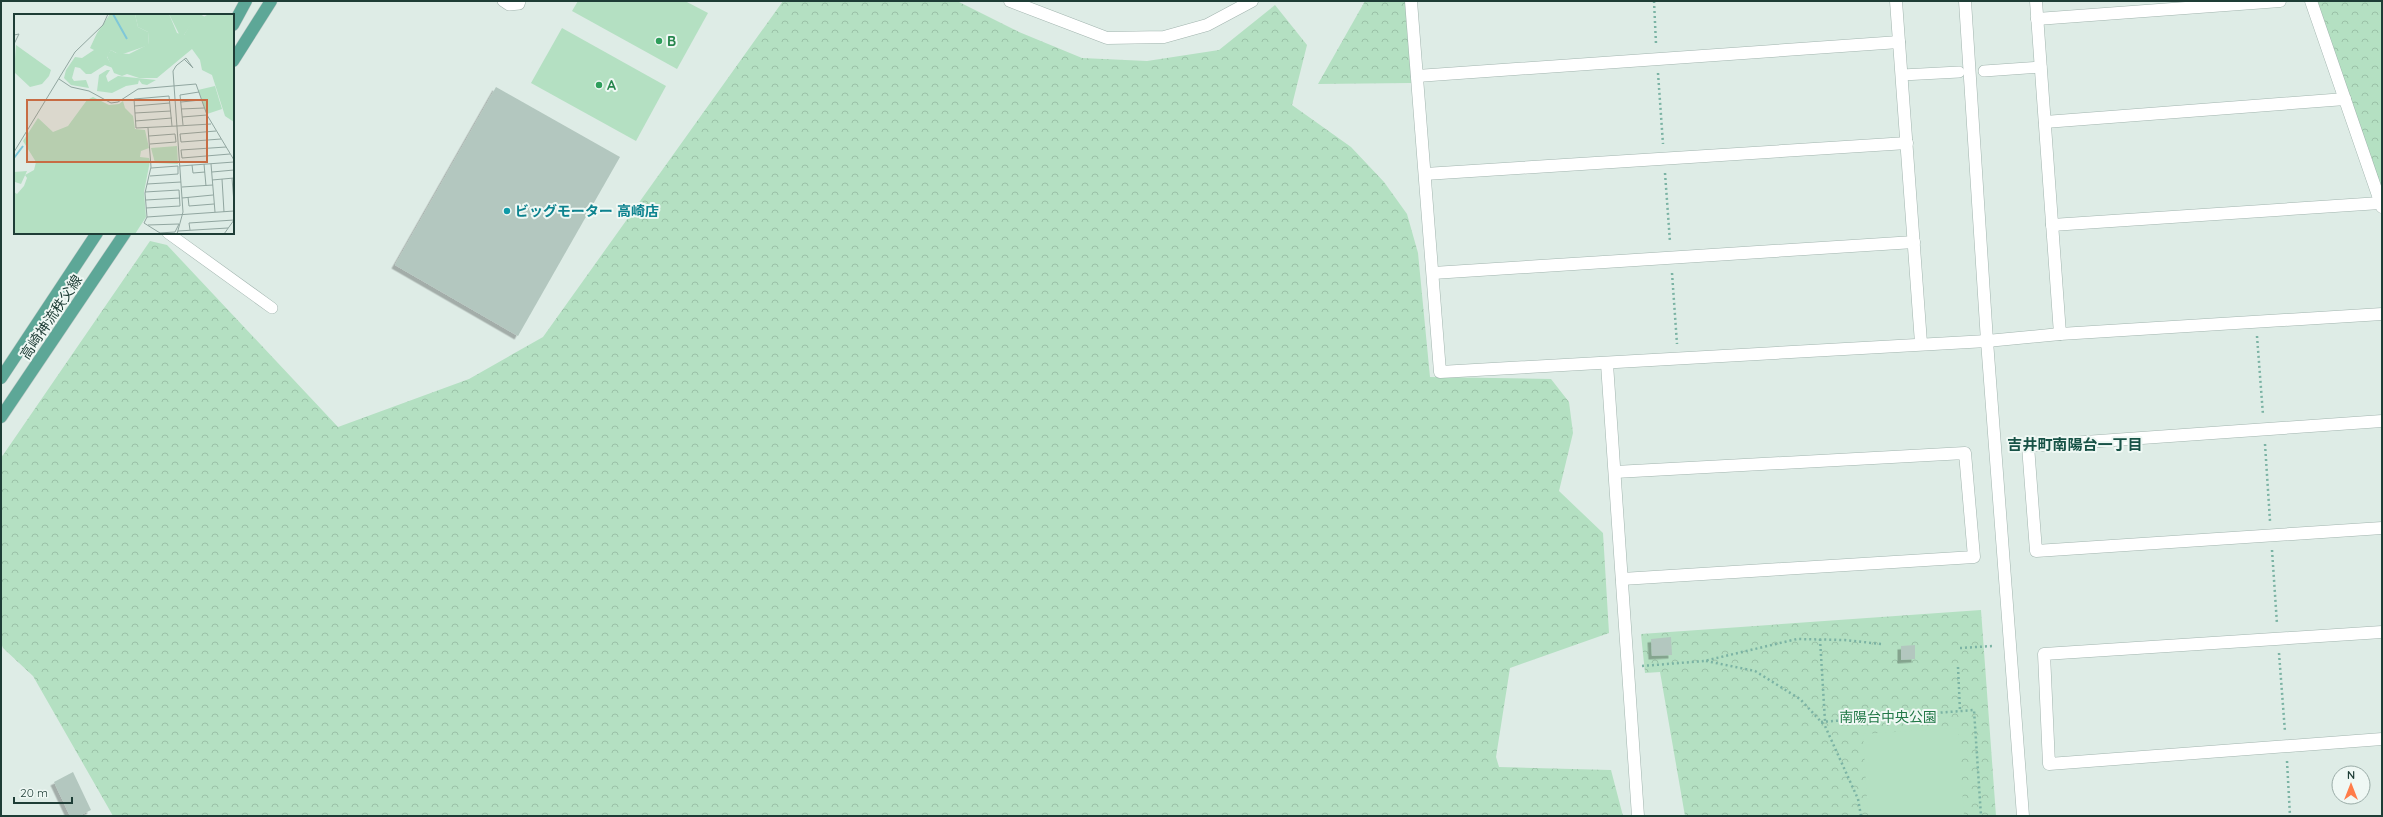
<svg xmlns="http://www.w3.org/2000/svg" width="2383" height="817" viewBox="0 0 2383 817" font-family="Quicksand,'Noto Sans JP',sans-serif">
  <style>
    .forest { fill: url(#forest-crowns) }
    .pitch { fill: #b4e0c2 }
    .building { fill: #b3c7bf; filter: url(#shadow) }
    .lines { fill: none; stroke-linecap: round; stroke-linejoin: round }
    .service-casing { stroke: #a1b4ae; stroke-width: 12 }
    .minor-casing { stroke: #a1b4ae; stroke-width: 13 }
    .tertiary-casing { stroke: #a1b4ae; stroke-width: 13 }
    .primary-casing { stroke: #c0c9c7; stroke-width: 13 }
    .path { stroke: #7bb3a4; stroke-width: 2.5; stroke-dasharray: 2 3; stroke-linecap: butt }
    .service { stroke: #fff; stroke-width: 11 }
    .minor { stroke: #fff; stroke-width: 12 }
    .tertiary { stroke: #fff; stroke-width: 12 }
    .primary { stroke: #5da797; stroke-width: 12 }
    .leisure-dot { fill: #2e9e5b; stroke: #eff8f4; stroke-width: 1.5 }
    .culture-dot { fill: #0f9aa8; stroke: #eff8f4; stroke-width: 1.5 }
    .labels { text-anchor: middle; stroke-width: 4; stroke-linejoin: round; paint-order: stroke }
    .leisure-label { font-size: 14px; font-weight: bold; fill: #27864d; stroke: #eff8f4; text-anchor: start }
    .culture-label { font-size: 14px; font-weight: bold; fill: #0d838f; stroke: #eff8f4; text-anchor: start }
    .street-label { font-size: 14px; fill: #1e3d36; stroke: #eff8f4 }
    .park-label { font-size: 14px; fill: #237948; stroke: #eff8f4 }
    .neighbourhood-label { font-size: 15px; font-weight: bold; fill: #175246; stroke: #eff8f4 }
    .inset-river { fill: none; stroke: #7fc7d8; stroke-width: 2 }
    .inset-road { fill: none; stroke: #91a6a0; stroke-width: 1 }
    .view { fill: #c76c44; fill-opacity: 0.15; stroke: #c76c44; stroke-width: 2 }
    .inset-edge { fill: none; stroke: #1e3d36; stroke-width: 2 }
  </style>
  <defs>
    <pattern id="forest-crowns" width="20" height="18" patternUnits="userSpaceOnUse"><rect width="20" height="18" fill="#b4e0c2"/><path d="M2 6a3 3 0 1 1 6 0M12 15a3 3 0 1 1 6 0" fill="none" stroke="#9ac1a7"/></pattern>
    <filter id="shadow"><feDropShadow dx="-3.5" dy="3.5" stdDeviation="0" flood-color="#0004"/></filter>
  </defs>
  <rect width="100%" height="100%" fill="#deece6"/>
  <g class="forest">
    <polygon points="783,1 957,1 1019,32 1082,58 1147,61 1219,50 1275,5 1307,45 1292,105 1351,147 1384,182 1407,214 1418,253 1430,377 1551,379 1569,402 1573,433 1559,491 1603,533 1609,633 1510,668 1496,757 1499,767 1611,770 1623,816 113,816 33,676 3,648 1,643 1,458 150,241 167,245 338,427 469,379 543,337"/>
    <polygon points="1365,1 1407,1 1411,83 1318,84"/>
    <polygon points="2317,1 2382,1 2382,186 2381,187"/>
    <polygon points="1981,610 1996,816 1685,816 1660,672 1645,673 1641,634"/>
  </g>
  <g class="pitch">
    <polygon points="578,1 685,1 708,13 677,69 572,11"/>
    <polygon points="562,28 666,86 636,141 531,83"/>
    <polygon points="1958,728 1964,816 1868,816 1863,734"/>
  </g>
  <g class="building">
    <polygon points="496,87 620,157 518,336 395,265"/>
    <polygon points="1671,637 1672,655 1652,656 1651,639"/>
    <polygon points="1915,645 1915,659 1901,660 1901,646"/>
    <polygon points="73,772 91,810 79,816 70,816 54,782"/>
  </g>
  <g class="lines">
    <g class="service-casing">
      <g id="service">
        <polyline points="503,1 509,5 519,4 520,1"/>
        <polyline points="1984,71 2041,67"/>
        <polyline points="1902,75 1959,72"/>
        <polyline points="168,233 272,308"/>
      </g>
    </g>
    <g class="minor-casing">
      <g id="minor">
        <polyline points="1411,1 1440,372 1987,341 2060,334 2382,314"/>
        <polyline points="1896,1 1921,343"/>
        <polyline points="2036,1 2060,334"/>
        <polyline points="2311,1 2382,207"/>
        <polyline points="2037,19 2280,1"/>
        <polyline points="1417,76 1899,42"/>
        <polyline points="2045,122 2345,99"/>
        <polyline points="1425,174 1907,143"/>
        <polyline points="2052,225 2380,203"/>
        <polyline points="1433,273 1914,242"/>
        <polyline points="1607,364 1638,816"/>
        <polyline points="2382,421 2028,446 2036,551 2382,528"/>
        <polyline points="1615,472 1965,453 1974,557 1622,579"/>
        <polyline points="2382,632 2044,654 2049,764 2382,739"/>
      </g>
    </g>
    <g class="tertiary-casing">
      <g id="tertiary">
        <polyline points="1010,1 1107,38 1164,37 1207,25 1252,1"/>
        <polyline points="1965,1 1987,341 2023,816"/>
      </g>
    </g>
    <g class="primary-casing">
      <g id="primary">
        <polyline points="233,25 246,1"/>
        <polyline points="233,61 271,1"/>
        <polyline points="1,378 97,233"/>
        <polyline points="1,417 125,233"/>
      </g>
    </g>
    <g class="path">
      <polyline points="1654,1 1656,44"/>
      <polyline points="1658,73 1663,144"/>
      <polyline points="1665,173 1670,242"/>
      <polyline points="1672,273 1677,344"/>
      <polyline points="2257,336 2263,415"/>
      <polyline points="2265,444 2270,521"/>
      <polyline points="2272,550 2277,624"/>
      <polyline points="1820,639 1825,721"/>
      <polyline points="1960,648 1993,646"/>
      <polyline points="2279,653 2285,732"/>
      <polyline points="1706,661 1755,671 1800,699 1825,726 1858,799 1861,816"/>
      <polyline points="1642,666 1704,661 1797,639 1845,640 1881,644"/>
      <polyline points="1958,667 1960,711"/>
      <polyline points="1821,722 1974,710 1981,816"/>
      <polyline points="2287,761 2290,816"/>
    </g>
    <use href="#service" class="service"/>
    <use href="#minor" class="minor"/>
    <use href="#tertiary" class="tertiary"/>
    <use href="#primary" class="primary"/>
  </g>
  <g class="leisure-dot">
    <circle cx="659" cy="41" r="4"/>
    <circle cx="599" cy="85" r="4"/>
  </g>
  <circle class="culture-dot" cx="507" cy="211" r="4"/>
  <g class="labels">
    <g class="leisure-label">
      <text x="667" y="46">B</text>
      <text x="607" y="90">A</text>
    </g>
    <g class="culture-label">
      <text x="515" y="216">ビッグモーター 高崎店</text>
    </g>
    <g class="street-label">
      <text transform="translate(51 317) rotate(-56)" y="5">高崎神流秩父線</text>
    </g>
    <g class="park-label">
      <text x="1888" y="722">南陽台中央公園</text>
    </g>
    <g class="neighbourhood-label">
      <text x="2075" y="450">吉井町南陽台一丁目</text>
    </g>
  </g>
  <g transform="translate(14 14)">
    <rect width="220" height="220" fill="#deece6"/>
    <path d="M 121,0 L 155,0 L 163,19 L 170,21 L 176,11 L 193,1 L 220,0 L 220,108 L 211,102 L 198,61 L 188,56 L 186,46 L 178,35 L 143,64 L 125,64 L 113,60 L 108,62 L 100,59 L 93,42 L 97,36 L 102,39 L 115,40 L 135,30 L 134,18 L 124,13 ZM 2,31 L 37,56 L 35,62 L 28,70 L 16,73 L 0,58 Z" fill="#b4e0c2"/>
    <path d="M 96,0 L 121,0 L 124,13 L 134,18 L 135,31 L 106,41 L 97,36 L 93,43 L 99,54 L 91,51 L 77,60 L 72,60 L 66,54 L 61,53 L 58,64 L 60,67 L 72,66 L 75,74 L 57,71 L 50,64 L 52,56 L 61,43 L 68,44 L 80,36 L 76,34 L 83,19 ZM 155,0 L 186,0 L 191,3 L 176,12 L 170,21 L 166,22 ZM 93,56 L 96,56 L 92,62 L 94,68 L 104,62 L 142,66 L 133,71 L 128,70 L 125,66 L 124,70 L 112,72 L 98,79 L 83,77 L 85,61 ZM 201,72 L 208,95 L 193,100 L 184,76 ZM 79,83 L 95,91 L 105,90 L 109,87 L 111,94 L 119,102 L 121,115 L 131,116 L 135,134 L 127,137 L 126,143 L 135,144 L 136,147 L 130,178 L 132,203 L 121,220 L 0,220 L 0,178 L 3,180 L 10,172 L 13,164 L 11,161 L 20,156 L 22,148 L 9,127 L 24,104 L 39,118 L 54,112 L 73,86 ZM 163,132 L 164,150 L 141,149 L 137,134 ZM 13,157 L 7,170 L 1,168 L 0,172 L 0,158 Z" fill="#b4e0c2"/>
    <path class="inset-river" d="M 99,0 L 113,25M 0,144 L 9,132"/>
    <path class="inset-road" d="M 0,21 L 5,20 L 0,30M 45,65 L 57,73 L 75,77 L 97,89 L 104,88 L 124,75 L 182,70 L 193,101 L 220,146M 167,88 L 187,86M 120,92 L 156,89M 167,95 L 190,94M 121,99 L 157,97M 168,103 L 193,101M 121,107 L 158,104M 169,111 L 166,81 L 185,78M 158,112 L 155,82 L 120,85 L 122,114 L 163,112 L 197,110M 134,114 L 137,153 L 131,179 L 133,203 L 220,197M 202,117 L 166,120 L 167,128 L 207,125M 135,122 L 161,120 L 162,128 L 136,130M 212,133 L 167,136 L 168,144 L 216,140M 0,138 L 61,38 L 89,11 L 94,0M 190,150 L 192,172M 197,150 L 201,198M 178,151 L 179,159 L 191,158M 166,152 L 220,148M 198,158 L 220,156M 136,162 L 164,160 L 164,152 L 137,154M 218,164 L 220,189M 208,165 L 210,198M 198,166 L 220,164M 133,170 L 167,168M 168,173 L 199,171M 131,178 L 165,176 L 166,192 L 132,194M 174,183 L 175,192 L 200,190M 168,184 L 199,181M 132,186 L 166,184M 133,203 L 130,209 L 146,219M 134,211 L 165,210 L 161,218 L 145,219M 176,216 L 175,209 L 220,206M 164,217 L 214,214M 163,220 L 169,198 L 159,57 L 162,52 L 163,51 L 172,44 L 179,54 L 170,45M 210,220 L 220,206"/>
    <path class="view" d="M 13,86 L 193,86 L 193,148 L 13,148 Z"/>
    <rect width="220" height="220" class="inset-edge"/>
  </g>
  <rect width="2383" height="817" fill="none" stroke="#1e3d36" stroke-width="4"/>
  <g transform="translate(2351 785)"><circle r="19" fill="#eff8f4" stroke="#9bada8"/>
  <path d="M0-3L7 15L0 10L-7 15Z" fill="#ff7c49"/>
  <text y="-6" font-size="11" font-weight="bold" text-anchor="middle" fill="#1e3d36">N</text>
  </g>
  <path d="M14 797v6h58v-6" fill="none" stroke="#1e3d36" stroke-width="2"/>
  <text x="20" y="797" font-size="12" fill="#1e3d36" stroke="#eff8f4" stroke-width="3" paint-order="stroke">20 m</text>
</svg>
